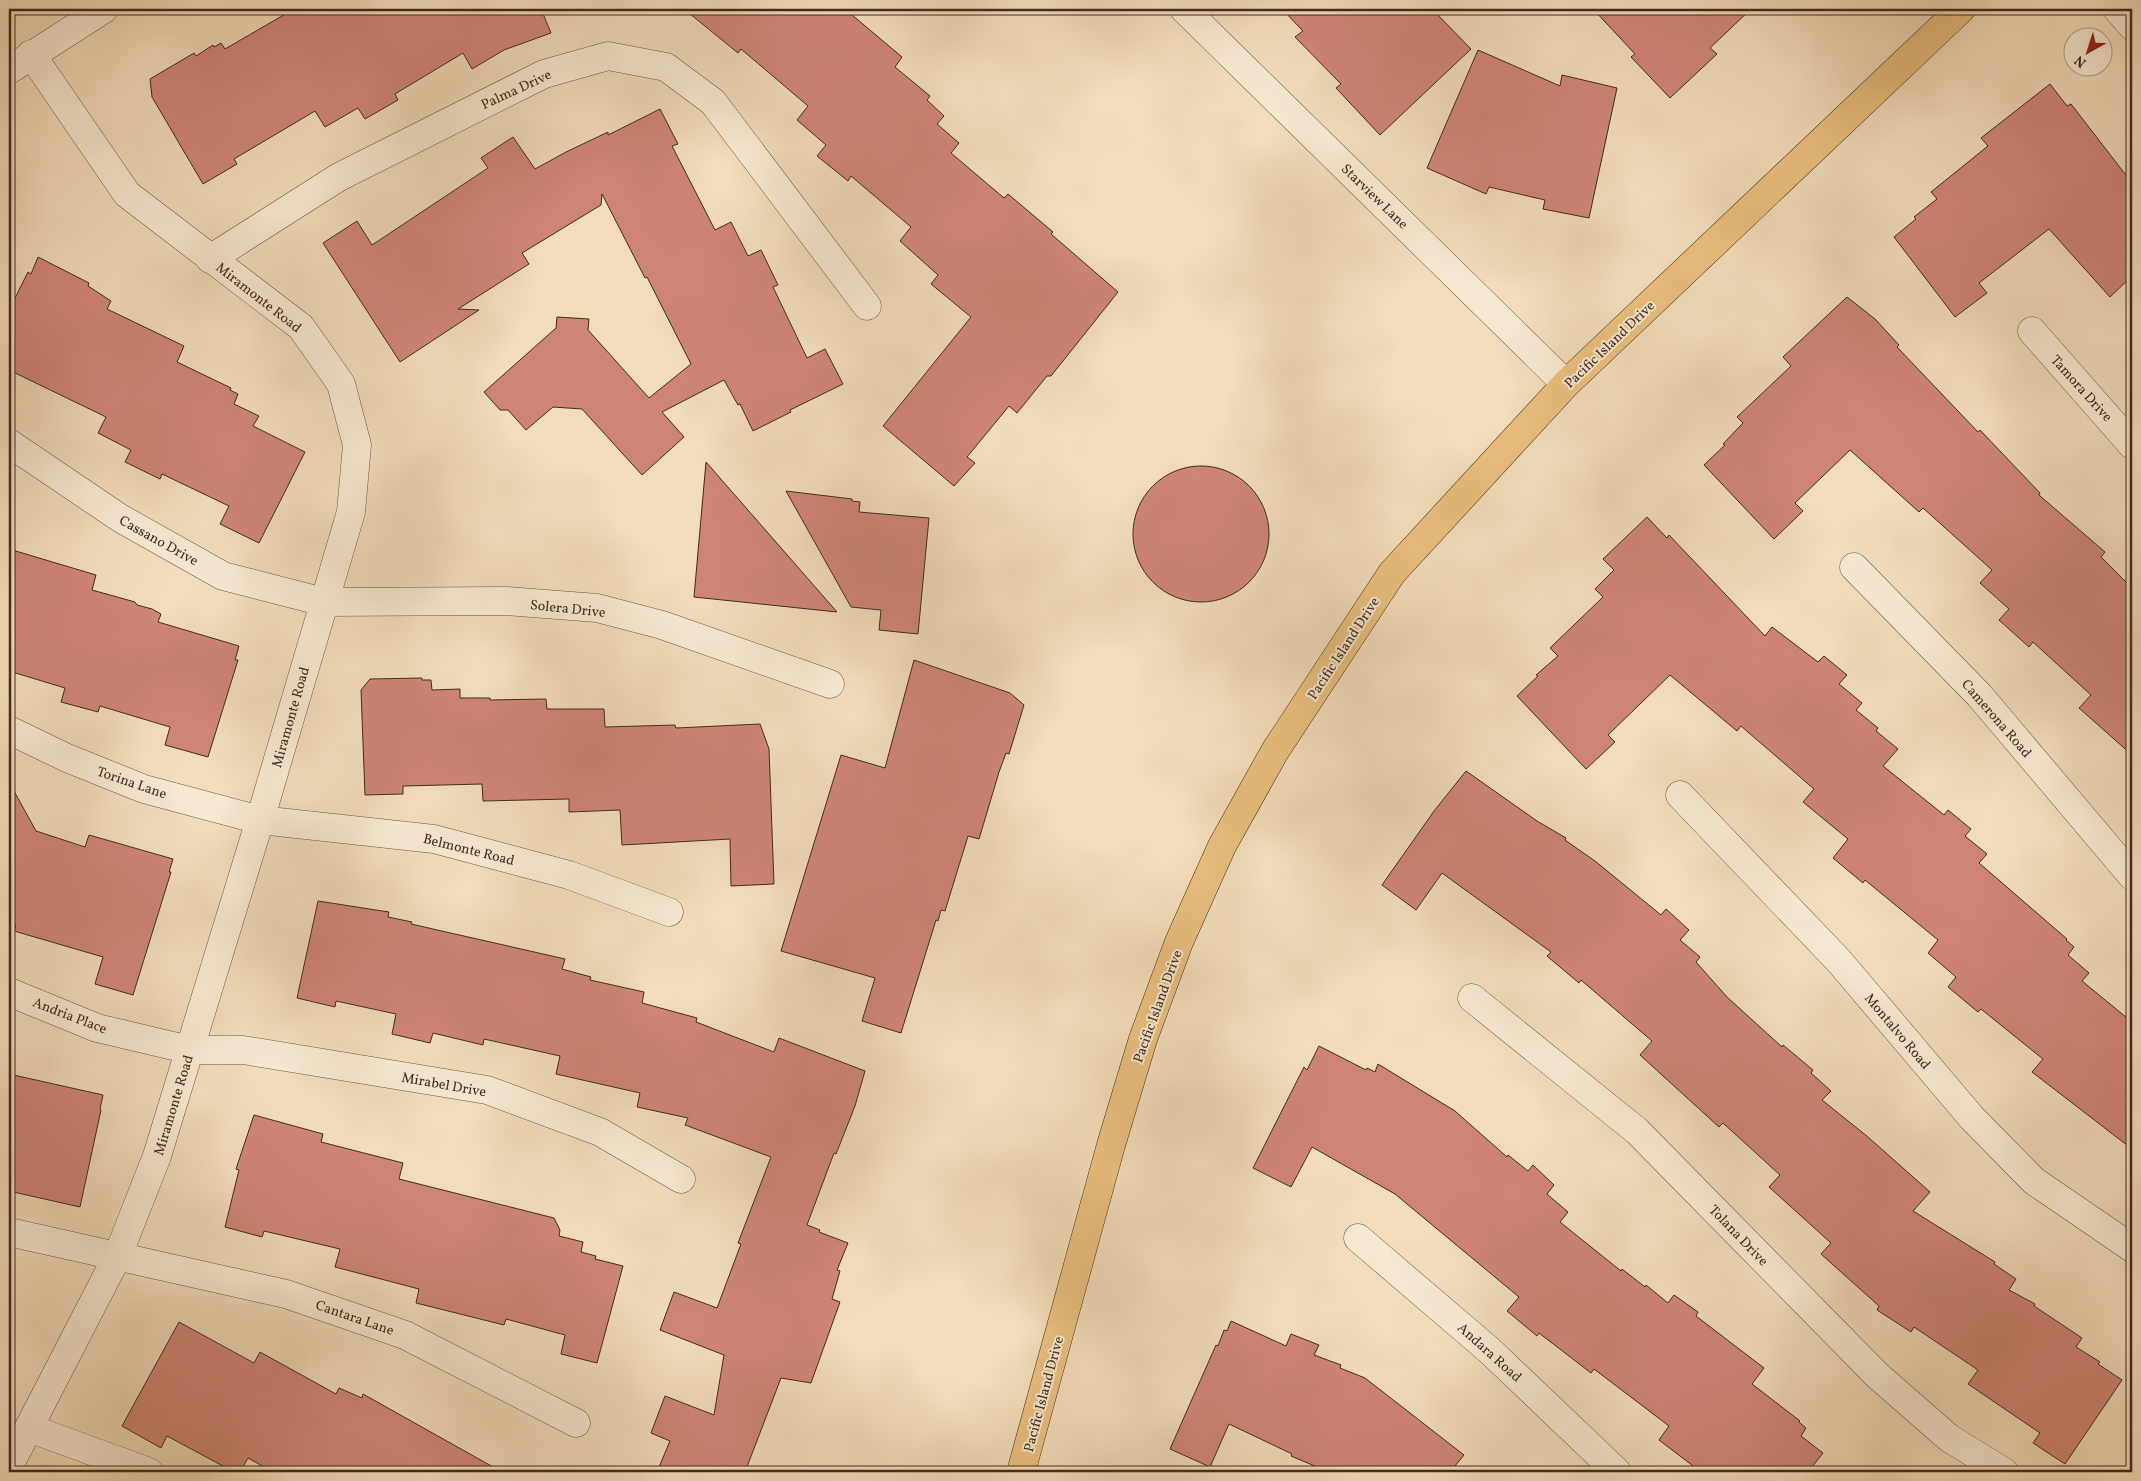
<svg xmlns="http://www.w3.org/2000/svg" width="2141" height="1481" viewBox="0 0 2141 1481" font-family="Vollkorn,serif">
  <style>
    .building { fill: #cf8576; stroke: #402b1c }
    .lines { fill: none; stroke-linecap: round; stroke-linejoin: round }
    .minor-casing { stroke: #6c5744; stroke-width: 29 }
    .major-casing { stroke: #402b1c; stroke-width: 29 }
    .minor { stroke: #f7e8d2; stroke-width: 28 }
    .major { stroke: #e9be7d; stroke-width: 28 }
    .labels { text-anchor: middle; stroke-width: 4; stroke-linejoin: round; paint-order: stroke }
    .street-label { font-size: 14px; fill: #402b1c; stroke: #f7e8d2 }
  </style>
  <rect width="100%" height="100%" fill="#f2dcba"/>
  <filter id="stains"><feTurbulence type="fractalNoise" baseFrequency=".004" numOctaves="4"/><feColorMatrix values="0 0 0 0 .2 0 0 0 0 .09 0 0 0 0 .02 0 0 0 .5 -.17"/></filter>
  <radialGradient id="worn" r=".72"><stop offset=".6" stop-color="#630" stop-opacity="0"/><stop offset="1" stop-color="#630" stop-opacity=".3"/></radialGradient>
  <g class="building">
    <polygon points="294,9 541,9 551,33 504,50 472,69 463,53 395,94 398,100 365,119 358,108 325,127 315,111 234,159 237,164 203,184 152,97 150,79 194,53 196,56 213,45 214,47 221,43 225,49"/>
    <polygon points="684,9 845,9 902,57 895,67 930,96 927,100 944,116 937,124 959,143 951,153 1004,198 1008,194 1053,232 1051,234 1118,292 1051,376 1047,376 1017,413 1009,406 967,457 975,463 954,486 883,426 971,317 931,284 938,275 900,241 911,227 851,176 848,181 817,156 826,145 797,120 808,106 741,49 738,53"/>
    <polygon points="1282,9 1432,9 1471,49 1380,135 1336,88 1341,84 1295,37 1303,31"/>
    <polygon points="1593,9 1751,9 1710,48 1717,54 1670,98 1631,57 1635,54"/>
    <polygon points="1478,50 1560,86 1562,75 1617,88 1589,218 1543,209 1545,200 1489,187 1486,194 1427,168"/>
    <polygon points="2050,84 2067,106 2071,104 2132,183 2132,276 2110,297 2049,229 1979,283 1987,293 1955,317 1894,237 1916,219 1914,217 1937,199 1931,192 1988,146 1981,138"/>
    <polygon points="660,109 678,144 672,146 715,230 731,222 748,256 761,250 778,285 773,287 807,358 825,349 843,384 790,410 791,412 753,431 740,404 738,405 724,380 662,412 684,437 642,475 582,409 553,407 526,430 508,410 500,410 484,392 556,328 557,317 589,319 588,330 649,398 691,364 647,277 645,278 602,194 601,205 522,253 529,264 458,309 479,310 400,362 323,243 357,221 372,245 488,168 481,158 513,137 535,169 566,152 608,132 608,135"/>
    <polygon points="38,257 89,283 88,286 111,301 107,309 184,346 177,362 231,388 230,390 238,394 234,404 259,416 253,426 305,452 259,543 220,524 229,506 162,474 160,479 125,462 131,450 98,433 106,417 9,370 9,310 28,272 31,274"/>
    <polygon points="1847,297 1875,319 1899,345 1897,347 1978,432 1980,430 2040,493 2039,495 2105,552 2101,557 2132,588 2132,755 2079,708 2091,695 2033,642 2029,647 1999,620 2009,609 1980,583 1992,570 1923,508 1919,512 1850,450 1795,503 1803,511 1774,539 1704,465 1725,445 1723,444 1743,423 1737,417 1791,366 1783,357"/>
    <polygon points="706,462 837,612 694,597"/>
    <circle cx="1201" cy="534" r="68"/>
    <polygon points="786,491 852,499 852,501 860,502 859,512 929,518 918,634 879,630 881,610 851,607"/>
    <polygon points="1647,517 1667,538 1669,535 1765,636 1772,627 1818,662 1824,656 1847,675 1839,684 1862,703 1856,710 1878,728 1876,731 1898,749 1883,766 1944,815 1948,810 1971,829 1965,836 1987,854 1979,863 2067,939 2066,940 2074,947 2068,955 2089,973 2082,981 2132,1022 2132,1149 2032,1072 2043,1059 1981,1009 1978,1012 1948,987 1956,977 1928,953 1938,940 1865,880 1863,883 1833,858 1848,839 1803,802 1814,789 1741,726 1737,731 1670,675 1608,735 1615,742 1586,769 1517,696 1538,676 1536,675 1558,656 1550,648 1603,597 1595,589 1614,570 1603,559"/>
    <polygon points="9,549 96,575 92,590 135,602 137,605 152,609 161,614 158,622 239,646 235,660 238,660 208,757 165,745 170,727 100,706 98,712 61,702 65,688 9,671"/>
    <polygon points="914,660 1010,693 1024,705 1009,754 1006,753 999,772 979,839 968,836 945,911 941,910 938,921 936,920 901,1033 862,1021 875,978 781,951 841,755 885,768"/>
    <polygon points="422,678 422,680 431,680 432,690 460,689 460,698 490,698 490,700 546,699 547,709 604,709 605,727 675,725 676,728 760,724 769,749 774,884 731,886 730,839 622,845 620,810 569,812 569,799 483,801 482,784 403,786 403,794 365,795 361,690 370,679"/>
    <polygon points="1466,771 1537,821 1566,838 1565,840 1595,861 1661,915 1666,909 1689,930 1680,940 1700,957 1696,962 1727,997 1782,1047 1783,1045 1813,1070 1811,1073 1831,1091 1822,1100 1868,1137 1930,1192 1913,1211 1995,1262 1994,1264 2016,1279 2009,1290 2035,1304 2034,1306 2082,1338 2076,1347 2100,1362 2098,1364 2122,1380 2065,1464 2033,1443 2040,1433 1968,1384 1978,1370 1914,1327 1911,1332 1877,1310 1879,1306 1821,1254 1831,1243 1769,1187 1780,1175 1723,1123 1719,1127 1640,1055 1652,1041 1581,980 1579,983 1547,956 1551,952 1442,873 1416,910 1382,885 1434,811"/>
    <polygon points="9,782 36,831 85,847 89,835 173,859 169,872 171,872 133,995 95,984 103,957 14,931 16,925 9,923"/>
    <polygon points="318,901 389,912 388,917 412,922 411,924 565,959 562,969 591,977 590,980 644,992 642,1003 697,1018 696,1022 774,1052 779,1038 865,1071 855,1106 836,1154 834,1153 807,1225 820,1230 819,1232 848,1243 837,1270 840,1271 832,1299 840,1302 811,1383 781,1378 745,1472 657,1472 670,1441 651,1433 665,1396 714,1415 724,1355 660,1330 674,1292 717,1308 741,1244 738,1243 771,1157 685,1125 688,1118 637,1107 640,1093 556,1074 560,1056 484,1039 483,1045 433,1033 430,1043 392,1034 396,1014 336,1001 335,1007 297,998"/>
    <polygon points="1319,1046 1366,1070 1367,1068 1375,1072 1378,1064 1455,1111 1507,1157 1508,1155 1528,1171 1533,1165 1554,1185 1547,1194 1568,1212 1560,1222 1621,1271 1622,1269 1645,1287 1646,1285 1668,1303 1674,1295 1698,1312 1696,1316 1764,1368 1752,1384 1800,1421 1799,1422 1806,1428 1801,1436 1823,1453 1808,1472 1701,1472 1659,1440 1669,1426 1594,1369 1591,1373 1539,1333 1537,1336 1507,1311 1519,1297 1395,1194 1312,1147 1291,1187 1253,1168 1304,1067 1307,1070"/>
    <polygon points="9,1074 103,1095 100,1109 101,1110 80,1207 9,1191"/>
    <polygon points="254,1115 323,1134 321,1142 403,1163 399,1179 554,1218 560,1230 559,1236 583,1242 581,1252 596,1256 595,1259 623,1266 597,1363 561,1354 565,1335 506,1319 504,1325 416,1303 419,1289 335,1267 340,1249 264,1231 262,1237 225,1227 239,1170 236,1169"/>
    <polygon points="1231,1321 1286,1346 1291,1334 1319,1345 1314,1355 1341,1365 1340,1368 1365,1378 1464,1455 1450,1472 1329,1472 1291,1456 1292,1454 1229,1424 1210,1467 1170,1449 1216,1345 1218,1346 1224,1330 1227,1331"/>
    <polygon points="179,1322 254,1363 260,1352 336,1394 339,1388 362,1398 363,1394 502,1472 273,1472 248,1458 240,1472 234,1472 167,1436 161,1448 122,1426"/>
  </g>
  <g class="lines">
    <g class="minor-casing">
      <g id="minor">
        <polyline points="1184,9 1566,384"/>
        <polyline points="2117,9 2132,26"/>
        <polyline points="9,70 104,9"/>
        <polyline points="210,259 339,177 544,74 608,56 666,67 713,102 867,306"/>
        <polyline points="2032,331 2132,445"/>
        <polyline points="9,443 120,518 223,576 324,602 506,601 597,608 662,625 830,684"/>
        <polyline points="1854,567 1980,696 2132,876"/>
        <polyline points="9,730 67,758 144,789 260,820 434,839 569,875 669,912"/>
        <polyline points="1680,795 1839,961 1972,1118 2034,1181 2132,1248"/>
        <polyline points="9,992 97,1028 190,1050 243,1050 487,1090 600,1132 681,1179"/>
        <polyline points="1472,998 1637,1131 1877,1375 1949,1438 2004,1472"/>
        <polyline points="9,1232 286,1294 405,1335 576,1423"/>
        <polyline points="1358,1238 1489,1350 1617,1472"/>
        <polyline points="29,1428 149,1472"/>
        <polyline points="9,1466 118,1255 157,1156 260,820 351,512 357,445 341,384 301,327 127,194 31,54"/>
      </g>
    </g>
    <g class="major-casing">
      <polyline id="major" points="1021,1472 1111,1145 1143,1039 1179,942 1222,846 1275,751 1392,573 1566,384 1961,9"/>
    </g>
    <use href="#minor" class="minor"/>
    <use href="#major" class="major"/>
  </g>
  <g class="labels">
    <g class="street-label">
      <text transform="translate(516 89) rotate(-25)" y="5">Palma Drive</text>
      <text transform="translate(1375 196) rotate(44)" y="5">Starview Lane</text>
      <text transform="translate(259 297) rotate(38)" y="5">Miramonte Road</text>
      <text transform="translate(1609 344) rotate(-44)" y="5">Pacific Island Drive</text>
      <text transform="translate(2082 388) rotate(48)" y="5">Tamora Drive</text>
      <text transform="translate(159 540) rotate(29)" y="5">Cassano Drive</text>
      <text transform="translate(568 608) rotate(6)" y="5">Solera Drive</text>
      <text transform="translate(1343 648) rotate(-57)" y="5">Pacific Island Drive</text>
      <text transform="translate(290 717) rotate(-74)" y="5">Miramonte Road</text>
      <text transform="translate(1997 718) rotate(49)" y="5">Camerona Road</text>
      <text transform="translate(132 782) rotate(19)" y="5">Torina Lane</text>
      <text transform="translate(469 849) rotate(14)" y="5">Belmonte Road</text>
      <text transform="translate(1157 1006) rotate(-70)" y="5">Pacific Island Drive</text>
      <text transform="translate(70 1015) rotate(21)" y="5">Andria Place</text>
      <text transform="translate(1898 1031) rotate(50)" y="5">Montalvo Road</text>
      <text transform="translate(444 1084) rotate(10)" y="5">Mirabel Drive</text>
      <text transform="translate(173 1105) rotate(-73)" y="5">Miramonte Road</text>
      <text transform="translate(1739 1235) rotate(46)" y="5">Tolana Drive</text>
      <text transform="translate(355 1317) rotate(19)" y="5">Cantara Lane</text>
      <text transform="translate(1490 1352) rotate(42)" y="5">Andara Road</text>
      <text transform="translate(1043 1394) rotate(-75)" y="5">Pacific Island Drive</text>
    </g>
  </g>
  <rect width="2141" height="1481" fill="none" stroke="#f2dcba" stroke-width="30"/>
  <rect x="10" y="10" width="2121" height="1461" fill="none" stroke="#402b1c" stroke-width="2.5"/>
  <rect x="15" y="15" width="2111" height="1451" fill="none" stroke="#402b1c"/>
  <g transform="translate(2088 52) rotate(219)"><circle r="24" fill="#f7e8d2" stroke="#ae9c89"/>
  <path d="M0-4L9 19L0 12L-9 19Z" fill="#8f2418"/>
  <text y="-8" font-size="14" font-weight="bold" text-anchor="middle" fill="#402b1c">N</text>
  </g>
  <rect width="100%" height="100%" filter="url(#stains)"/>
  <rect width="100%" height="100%" fill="url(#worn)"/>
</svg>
